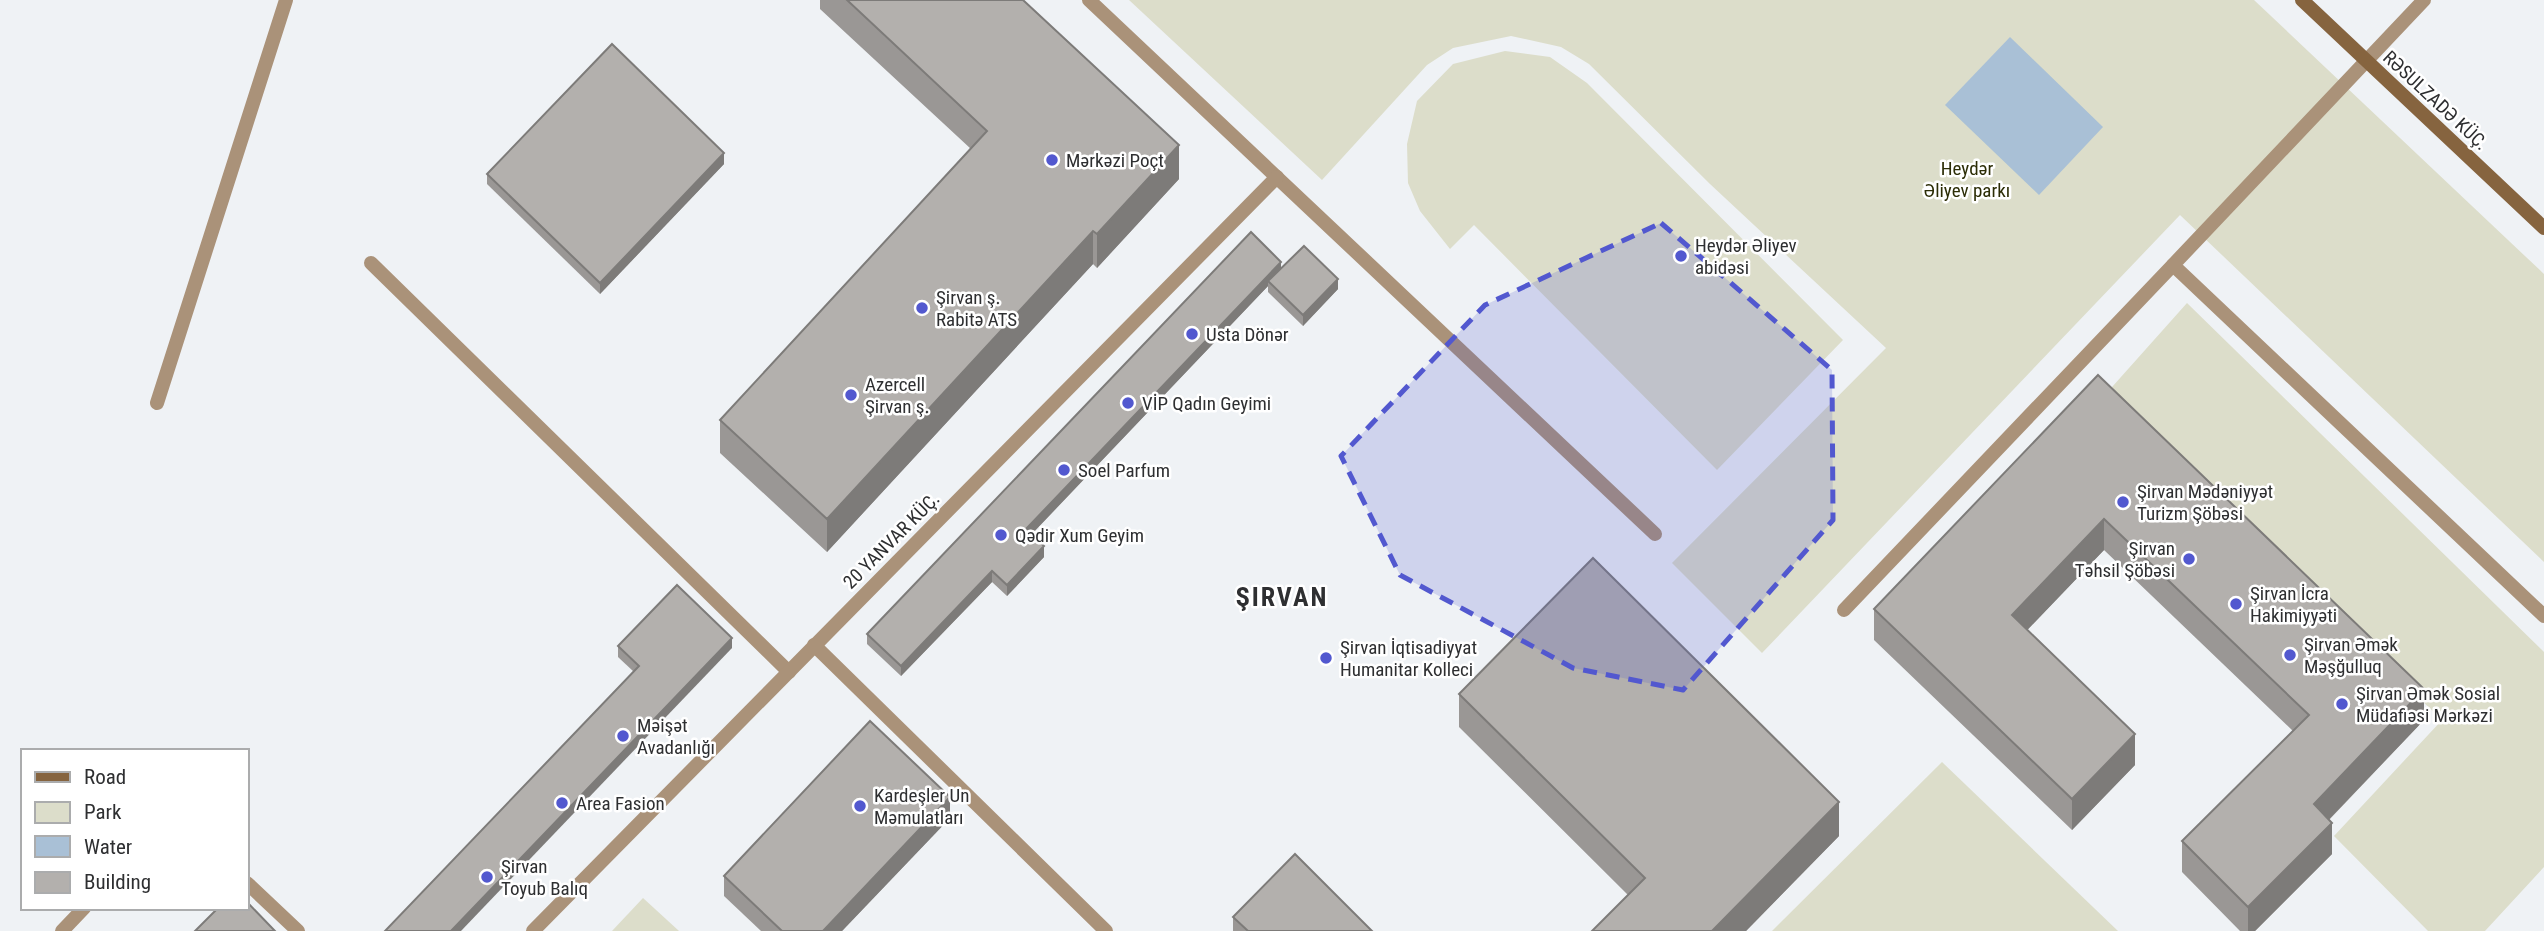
<svg xmlns="http://www.w3.org/2000/svg" width="2544" height="931" viewBox="0 0 2544 931" font-family="'Roboto Condensed',sans-serif">
  <style>
    .green { fill: #dcddca }
    .water { fill: #a9c0d6 }
    .lines { fill: none; stroke-linecap: round; stroke-linejoin: round }
    .lane { stroke: #aa9279; stroke-width: 14 }
    .street { stroke: #aa9279; stroke-width: 14 }
    .secondary { stroke: #86643f; stroke-width: 14 }
    .wall { fill: #9a9795 }
    .shaded-wall { fill: #7d7b79 }
    .building { fill: #b3b0ad; stroke: #7d7b79; stroke-width: 2 }
    .marked { fill: #5258cf; fill-opacity: 0.2; stroke: #5258cf; stroke-width: 5; stroke-dasharray: 14 9; stroke-linejoin: round }
    .poi-dot { fill: #5258cf; stroke: #fff; stroke-width: 2.5 }
    .labels { text-anchor: middle; stroke-width: 5; stroke-linejoin: round; paint-order: stroke }
    .street-label { font-size: 19px; fill: #2e2f31; stroke: #fff }
    .poi-label { font-size: 19px; fill: #2e2f31; stroke: #fff; text-anchor: start }
    .park-label { font-size: 19px; fill: #2c2d06; stroke: #fff }
    .district-label { font-size: 26px; font-weight: bold; letter-spacing: 2px; fill: #2e2f31; stroke: #fff }
  </style>
  <rect width="100%" height="100%" fill="#eff2f5"/>
  <g class="green">
    <polygon points="1129,0 2254,0 2544,274 2544,562 2180,215 1762,653 1672,563 1886,348 1710,184 1589,64 1561,47 1511,36 1453,48 1427,65 1322,180"/>
    <polygon points="1505,51 1550,57 1587,83 1843,340 1717,470 1474,225 1450,249 1420,211 1408,183 1407,144 1417,101 1453,64"/>
    <polygon points="2187,303 2544,652 2544,867 2485,931 2428,931 2334,836 2442,720 2104,396"/>
    <polygon points="1942,762 2118,931 1772,931"/>
    <polygon points="643,898 679,931 612,931"/>
  </g>
  <polygon class="water" points="2010,37 2103,127 2039,195 1945,105"/>
  <g class="lines">
    <g class="lane">
      <polyline points="1089,0 1655,534"/>
      <polyline points="371,263 789,672"/>
      <polyline points="1844,610 2173,265"/>
      <polyline points="814,645 1106,931"/>
      <polyline points="247,883 298,931"/>
      <polyline points="62,931 84,908"/>
    </g>
    <g class="street">
      <polyline points="2424,0 2173,265 2544,616"/>
      <polyline points="157,403 286,0"/>
      <polyline points="533,931 1277,177"/>
    </g>
    <polyline class="secondary" points="2302,0 2544,228"/>
  </g>
  <g class="wall">
    <polygon points="820,0 1023,0 1179,179 1097,268 1093,264 827,552 720,453 720,420 971,149 820,9"/>
    <polygon points="724,164 600,294 487,184 487,174"/>
    <polygon points="1281,268 1338,289 1303,326 1268,292 1268,286 1032,534 1044,557 1007,596 992,582 901,676 867,644 867,634"/>
    <polygon points="2098,375 2424,720 2329,820 2332,854 2255,931 2240,931 2182,872 2182,841 2293,731 2104,550 2027,630 2135,765 2072,830 1874,640 1874,609"/>
    <polygon points="618,646 732,648 634,672 618,657"/>
    <polygon points="1459,694 1839,836 1746,931 1592,931 1628,895 1459,727"/>
    <polygon points="950,818 842,931 761,931 724,896 724,876"/>
    <polygon points="1233,917 1372,931 1233,931"/>
  </g>
  <g class="shaded-wall">
    <polygon points="1179,145 1179,179 1097,268 1097,234"/>
    <polygon points="724,153 724,164 600,294 600,283"/>
    <polygon points="1093,231 1093,264 827,552 827,519"/>
    <polygon points="1281,262 1281,273 1268,281 1268,286 1026,540 1026,529"/>
    <polygon points="1338,279 1338,289 1303,326 1303,315"/>
    <polygon points="2104,519 2104,550 2012,646 2012,615"/>
    <polygon points="1044,546 1044,557 1007,596 1007,585"/>
    <polygon points="992,571 992,582 901,676 901,666"/>
    <polygon points="732,638 732,648 461,931 451,931"/>
    <polygon points="2424,689 2424,720 2314,835 2314,804"/>
    <polygon points="2135,734 2135,765 2072,830 2072,799"/>
    <polygon points="950,797 950,818 842,931 823,931"/>
    <polygon points="1839,802 1839,836 1746,931 1712,931"/>
    <polygon points="2332,823 2332,854 2255,931 2248,931 2248,907"/>
  </g>
  <g class="building">
    <polygon points="847,0 1023,0 1179,145 1097,234 1093,231 827,519 720,420 987,131"/>
    <polygon points="612,44 724,153 600,283 487,174"/>
    <polygon points="1251,232 1281,262 1026,529 1044,546 1007,585 992,571 901,666 867,634"/>
    <polygon points="1304,246 1338,279 1303,315 1268,281"/>
    <polygon points="2098,375 2424,689 2314,804 2332,823 2248,907 2182,841 2309,715 2104,519 2012,615 2135,734 2072,799 1874,609"/>
    <polygon points="1593,558 1839,802 1712,931 1592,931 1645,878 1459,694"/>
    <polygon points="677,585 732,638 451,931 385,931 639,666 618,646"/>
    <polygon points="870,721 950,797 823,931 782,931 724,876"/>
    <polygon points="1295,854 1372,931 1248,931 1233,917"/>
    <polygon points="247,902 275,931 195,931 218,908 247,908"/>
  </g>
  <path class="marked" d="M 1661,223 L 1832,370 L 1833,520 L 1683,690 L 1573,668 L 1400,575 L 1341,456 L 1485,305 Z"/>
  <g class="poi-dot">
    <circle cx="1052" cy="160" r="7"/>
    <circle cx="1681" cy="256" r="7"/>
    <circle cx="922" cy="308" r="7"/>
    <circle cx="1192" cy="334" r="7"/>
    <circle cx="851" cy="395" r="7"/>
    <circle cx="1128" cy="403" r="7"/>
    <circle cx="1064" cy="470" r="7"/>
    <circle cx="2123" cy="502" r="7"/>
    <circle cx="1001" cy="535" r="7"/>
    <circle cx="2189" cy="559" r="7"/>
    <circle cx="2236" cy="604" r="7"/>
    <circle cx="2290" cy="655" r="7"/>
    <circle cx="1326" cy="658" r="7"/>
    <circle cx="2342" cy="704" r="7"/>
    <circle cx="623" cy="736" r="7"/>
    <circle cx="562" cy="803" r="7"/>
    <circle cx="860" cy="806" r="7"/>
    <circle cx="487" cy="877" r="7"/>
  </g>
  <g class="labels">
    <g class="street-label">
      <text transform="translate(2436 100) rotate(43)" y="7">RƏSULZADƏ KÜÇ.</text>
      <text transform="translate(891 540) rotate(-45)" y="7">20 YANVAR KÜÇ.</text>
    </g>
    <g class="poi-label">
      <text x="1066" y="167">Mərkəzi Poçt</text>
      <text x="1695" y="252">Heydər Əliyev<tspan x="1695" dy="22">abidəsi</tspan></text>
      <text x="936" y="304">Şirvan ş.<tspan x="936" dy="22">Rabitə ATS</tspan></text>
      <text x="1206" y="341">Usta Dönər</text>
      <text x="865" y="391">Azercell<tspan x="865" dy="22">Şirvan ş.</tspan></text>
      <text x="1142" y="410">VİP Qadın Geyimi</text>
      <text x="1078" y="477">Soel Parfum</text>
      <text x="2137" y="498">Şirvan Mədəniyyət<tspan x="2137" dy="22">Turizm Şöbəsi</tspan></text>
      <text x="1015" y="542">Qədir Xum Geyim</text>
      <text x="2175" y="555" text-anchor="end">Şirvan<tspan x="2175" dy="22">Təhsil Şöbəsi</tspan></text>
      <text x="2250" y="600">Şirvan İcra<tspan x="2250" dy="22">Hakimiyyəti</tspan></text>
      <text x="2304" y="651">Şirvan Əmək<tspan x="2304" dy="22">Məşğulluq</tspan></text>
      <text x="1340" y="654">Şirvan İqtisadiyyat<tspan x="1340" dy="22">Humanitar Kolleci</tspan></text>
      <text x="2356" y="700">Şirvan Əmək Sosial<tspan x="2356" dy="22">Müdafiəsi Mərkəzi</tspan></text>
      <text x="637" y="732">Məişət<tspan x="637" dy="22">Avadanlığı</tspan></text>
      <text x="874" y="802">Kardeşler Un<tspan x="874" dy="22">Məmulatları</tspan></text>
      <text x="576" y="810">Area Fasion</text>
      <text x="501" y="873">Şirvan<tspan x="501" dy="22">Toyub Balıq</tspan></text>
    </g>
    <g class="park-label">
      <text x="1967" y="175">Heydər<tspan x="1967" dy="22">Əliyev parkı</tspan></text>
    </g>
    <g class="district-label">
      <text x="1282" y="606">ŞIRVAN</text>
    </g>
  </g>
  <rect x="21" y="749" width="228" height="161" fill="#ffffff" stroke="#abacad" stroke-width="2"/>
  <rect x="35" y="772" width="35" height="10" fill="#86643f" stroke="#abacad" stroke-width="2"/>
  <text x="84" y="784" font-size="21" fill="#2e2f31">Road</text>
  <rect x="35" y="802" width="35" height="21" fill="#dcddca" stroke="#abacad" stroke-width="2"/>
  <text x="84" y="819" font-size="21" fill="#2e2f31">Park</text>
  <rect x="35" y="836" width="35" height="21" fill="#a9c0d6" stroke="#abacad" stroke-width="2"/>
  <text x="84" y="854" font-size="21" fill="#2e2f31">Water</text>
  <rect x="35" y="872" width="35" height="21" fill="#b3b0ad" stroke="#abacad" stroke-width="2"/>
  <text x="84" y="889" font-size="21" fill="#2e2f31">Building</text>
</svg>
